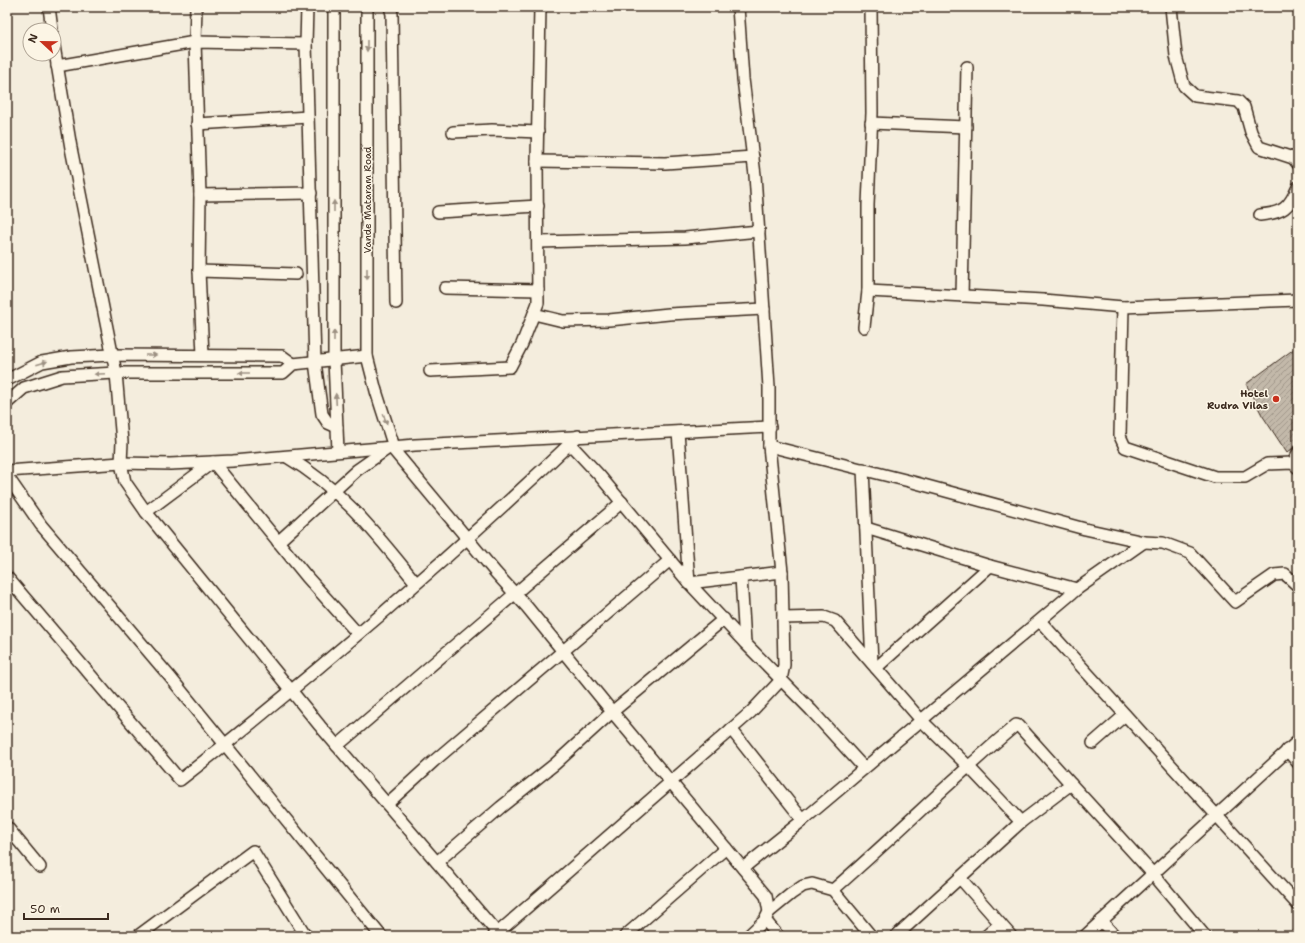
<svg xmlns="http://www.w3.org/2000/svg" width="1305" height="943" viewBox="0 0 1305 943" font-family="'Shantell Sans',sans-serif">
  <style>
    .building { fill: url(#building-hatch); stroke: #3b2a1e }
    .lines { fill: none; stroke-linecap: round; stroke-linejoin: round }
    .minor-casing { stroke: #3b2a1e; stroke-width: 14 }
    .minor { stroke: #fcf5e5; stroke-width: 11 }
    .oneway { fill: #9c9082 }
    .poi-dot { fill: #c8321e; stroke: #fcf5e5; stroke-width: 1.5 }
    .labels { text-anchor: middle; stroke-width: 3; stroke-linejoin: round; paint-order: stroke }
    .street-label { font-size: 10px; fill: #3b2a1e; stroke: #fcf5e5 }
    .poi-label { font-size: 10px; font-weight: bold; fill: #3b2a1e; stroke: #fcf5e5; text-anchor: end }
  </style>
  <defs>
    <pattern id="building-hatch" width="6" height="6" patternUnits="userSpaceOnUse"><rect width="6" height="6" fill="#c3b9aa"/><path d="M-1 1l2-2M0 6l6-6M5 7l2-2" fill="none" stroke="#a0978a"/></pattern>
  </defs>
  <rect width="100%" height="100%" fill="#f4eddd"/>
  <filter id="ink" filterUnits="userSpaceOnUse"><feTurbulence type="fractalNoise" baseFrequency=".025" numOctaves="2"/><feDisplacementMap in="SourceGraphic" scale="8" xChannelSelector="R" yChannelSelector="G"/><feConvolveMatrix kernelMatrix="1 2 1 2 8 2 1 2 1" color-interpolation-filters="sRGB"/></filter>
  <g filter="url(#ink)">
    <polygon class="building" points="1298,346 1298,444 1287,453 1262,415 1246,384"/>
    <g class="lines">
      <g class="minor-casing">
        <g id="minor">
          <polyline points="49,7 52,30"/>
          <polyline points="196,7 195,42 200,195 199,271 203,355"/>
          <polyline points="307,7 306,44 315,362 322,414 328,423 337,427"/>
          <polyline points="334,7 334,360 338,451"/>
          <polyline points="367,7 367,356 376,391 394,447"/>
          <polyline points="390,7 392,14 396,303"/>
          <polyline points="1171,7 1176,56 1184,86 1195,96 1238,101 1244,107 1251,132 1259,147 1293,158 1298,164"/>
          <polyline points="54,46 71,148 116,373 122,442 121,463 125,482 146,512 320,726 500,936"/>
          <polyline points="57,66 195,42 306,44"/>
          <polyline points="871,123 966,127"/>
          <polyline points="197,124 308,117"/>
          <polyline points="453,132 492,130 538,132"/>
          <polyline points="537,161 665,163 753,157"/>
          <polyline points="200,195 311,193"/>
          <polyline points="438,212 538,206"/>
          <path d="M 1260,215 C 1283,213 1289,208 1298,187"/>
          <polyline points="539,242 685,238 759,231"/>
          <polyline points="199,271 296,274"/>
          <polyline points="445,288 538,290"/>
          <polyline points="868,291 1043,300 1123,307 1298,300"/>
          <polyline points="962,296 967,67"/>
          <polyline points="1123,307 1120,436 1125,447 1215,477 1245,477 1267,464 1293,463 1298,468"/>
          <polyline points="534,314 563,321 609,320 669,314 764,309"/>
          <polyline points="864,327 868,291 868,205 872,113 871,7"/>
          <polyline points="430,371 510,367 522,344 538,303 537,161 540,7"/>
          <polyline points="7,380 42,362 71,357 112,355 282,356 293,364"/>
          <polyline points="7,403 24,388 62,376 116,373 283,373 293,364 367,356"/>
          <polyline points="678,432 689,583 782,572"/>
          <polyline points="570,444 599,475 689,583 745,643 811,710 864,768"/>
          <polyline points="769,446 909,481 1085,529 1144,542 1163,543 1190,553 1235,602 1274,575 1285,574 1298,586"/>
          <polyline points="391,447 496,573 527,607 614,714 766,896 769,912"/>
          <polyline points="1298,453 1293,463 1298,463"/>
          <path d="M 287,457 C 342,489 377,535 416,583"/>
          <polyline points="863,469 872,663"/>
          <polyline points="7,471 121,463 170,464 233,461 415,445 770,427"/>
          <polyline points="7,476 41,525 170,677 381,936"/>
          <polyline points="146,512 213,462 307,577 358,634"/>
          <polyline points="866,528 990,566"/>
          <polyline points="278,542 357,470 390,447"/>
          <path d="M 7,577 L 180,780 C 318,672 451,557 578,436"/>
          <polyline points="741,577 745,643"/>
          <polyline points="783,618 824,617 835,621 921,720 968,766 1021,822"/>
          <polyline points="1040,621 1298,905"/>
          <polyline points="876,668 990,566 1077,589"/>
          <polyline points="731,729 803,820"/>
          <polyline points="1093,743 1125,715"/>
          <polyline points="337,746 622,502"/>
          <polyline points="1287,750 1298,763"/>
          <polyline points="387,804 434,761 670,560"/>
          <polyline points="7,827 40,867"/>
          <polyline points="437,862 501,807 555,764 612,712 724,619"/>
          <polyline points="743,868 803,820 1077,589 1144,542"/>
          <polyline points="960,878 1011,936"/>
          <path d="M 833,890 C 895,836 953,778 1016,725 L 1019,726 L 1071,784"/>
          <polyline points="765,920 778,936"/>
          <polyline points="1101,921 1115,936"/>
          <polyline points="138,936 253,851 306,936"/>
          <polyline points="494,936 751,712 781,680 784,665 782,572 769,446 769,387 755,175 743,79 738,7"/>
          <polyline points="625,936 726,848"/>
          <polyline points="748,936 765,920 769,912 791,894 803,886 812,884 833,890 871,936"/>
          <polyline points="896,936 1021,822 1071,784 1153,874 1205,936"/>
          <polyline points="986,936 1000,924"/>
          <polyline points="1085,936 1298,741"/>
        </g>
      </g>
      <use href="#minor" class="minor"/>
    </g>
    <defs><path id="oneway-solid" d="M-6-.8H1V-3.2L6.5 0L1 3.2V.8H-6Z"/></defs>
    <g class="oneway">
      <use href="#oneway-solid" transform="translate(367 46) rotate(90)"/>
      <use href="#oneway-solid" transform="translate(334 206) rotate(-90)"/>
      <use href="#oneway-solid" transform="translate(367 274) rotate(90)"/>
      <use href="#oneway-solid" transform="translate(334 336) rotate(-90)"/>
      <use href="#oneway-solid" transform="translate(151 355)"/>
      <use href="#oneway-solid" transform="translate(42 363) rotate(-18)"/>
      <use href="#oneway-solid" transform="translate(244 373) rotate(-180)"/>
      <use href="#oneway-solid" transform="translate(100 374) rotate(177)"/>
      <use href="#oneway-solid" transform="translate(336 399) rotate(-93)"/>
      <use href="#oneway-solid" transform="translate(385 419) rotate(72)"/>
    </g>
  </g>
  <circle class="poi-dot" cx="1276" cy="399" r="4"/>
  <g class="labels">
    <g class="street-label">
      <text transform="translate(367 200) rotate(-90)" y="4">Vande Mataram Road</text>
    </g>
    <g class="poi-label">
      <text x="1268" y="397">Hotel<tspan x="1268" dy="12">Rudra Vilas</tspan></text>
    </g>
  </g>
  <rect width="1305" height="943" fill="none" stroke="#fcf5e5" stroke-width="24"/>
  <rect x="12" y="12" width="1281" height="919" fill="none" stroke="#3b2a1e" stroke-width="1.5" filter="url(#ink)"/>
  <g transform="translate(42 42) rotate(292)"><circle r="19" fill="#fcf5e5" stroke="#afa495"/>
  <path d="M0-3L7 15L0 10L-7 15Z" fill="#c8321e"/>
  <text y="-6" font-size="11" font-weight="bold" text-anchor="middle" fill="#3b2a1e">N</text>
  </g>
  <path d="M24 913v6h84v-6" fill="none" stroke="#3b2a1e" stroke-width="2"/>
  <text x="30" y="913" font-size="12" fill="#3b2a1e" stroke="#fcf5e5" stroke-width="3" paint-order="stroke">50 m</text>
</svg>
